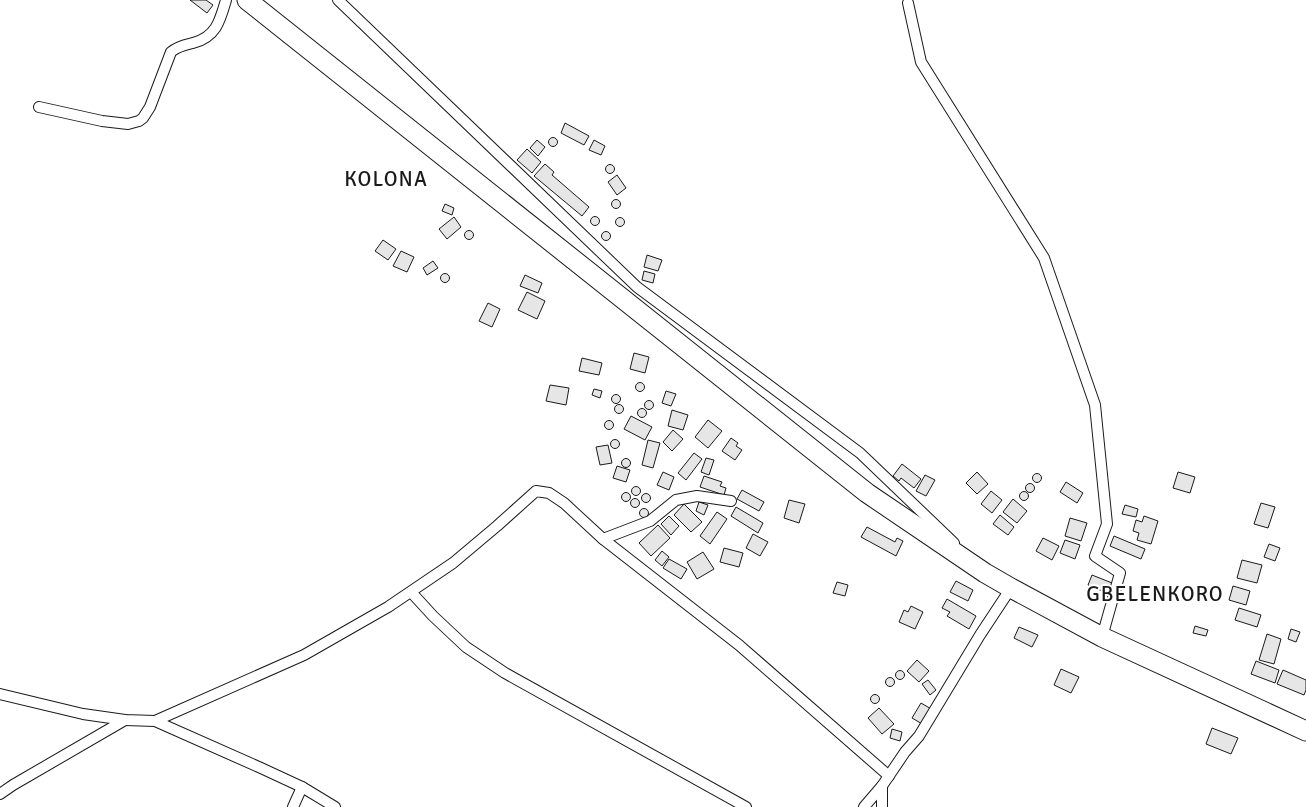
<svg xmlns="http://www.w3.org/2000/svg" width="1306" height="807" viewBox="0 0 1306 807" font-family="Signika,sans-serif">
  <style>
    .building { fill: #e6e6e6; stroke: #1a1a1a }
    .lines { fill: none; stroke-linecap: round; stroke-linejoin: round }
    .street-casing { stroke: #1a1a1a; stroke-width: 12 }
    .highway-casing { stroke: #1a1a1a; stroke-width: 21 }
    .street { stroke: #fff; stroke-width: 10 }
    .highway { stroke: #fff; stroke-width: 19 }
    .labels { text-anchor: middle; stroke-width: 4; stroke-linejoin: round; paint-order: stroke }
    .quarter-label { font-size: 21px; letter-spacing: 1px; fill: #1a1a1a; stroke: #fff }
  </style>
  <rect width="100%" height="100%" fill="#fff"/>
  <g class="building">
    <polygon points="190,0 206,0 213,5 207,13"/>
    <polygon points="565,123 589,136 584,145 561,133"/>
    <circle cx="553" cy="142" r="4.5"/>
    <polygon points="537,140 545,147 538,156 530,148"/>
    <polygon points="594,140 605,146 601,155 589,150"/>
    <polygon points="527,149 541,162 532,173 517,160"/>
    <polygon points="545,164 554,172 552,175 589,207 582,216 534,176"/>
    <circle cx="610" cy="169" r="4.5"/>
    <polygon points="617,175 626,188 617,195 608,182"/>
    <circle cx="616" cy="204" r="4.5"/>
    <polygon points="445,204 454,208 452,215 442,211"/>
    <circle cx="595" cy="221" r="4.5"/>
    <polygon points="454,217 461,227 447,239 439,229"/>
    <circle cx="620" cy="222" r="4.5"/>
    <circle cx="469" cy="235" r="4.5"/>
    <circle cx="606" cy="236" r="4.5"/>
    <polygon points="383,240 396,249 388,260 375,251"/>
    <polygon points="401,251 414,257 407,272 393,266"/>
    <polygon points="647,255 662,260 658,271 644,267"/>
    <polygon points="433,261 438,268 427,275 423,268"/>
    <polygon points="644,271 655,274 653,283 642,280"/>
    <circle cx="445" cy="278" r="4.5"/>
    <polygon points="525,275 542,283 538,293 520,286"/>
    <polygon points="527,292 545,301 537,319 518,310"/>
    <polygon points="488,303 500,309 492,327 479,321"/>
    <polygon points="634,353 649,357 645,373 630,369"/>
    <polygon points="582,358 602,363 599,375 579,371"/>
    <circle cx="640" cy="387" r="4.5"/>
    <polygon points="550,385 569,388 566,405 546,401"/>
    <polygon points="594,389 602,391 600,398 592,395"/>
    <polygon points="666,391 676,394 671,406 662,403"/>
    <circle cx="616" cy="399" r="4.5"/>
    <circle cx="649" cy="405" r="4.5"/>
    <circle cx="619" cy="409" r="4.5"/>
    <circle cx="642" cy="413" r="4.5"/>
    <polygon points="672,410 688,415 683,430 668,426"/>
    <polygon points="631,416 652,427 645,440 624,429"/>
    <polygon points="708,420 722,431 708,448 695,437"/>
    <circle cx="609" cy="425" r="4.5"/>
    <polygon points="673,430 683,439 672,451 663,442"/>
    <polygon points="731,438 738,443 736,446 742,450 735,460 722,451"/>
    <circle cx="615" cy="444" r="4.5"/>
    <polygon points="648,440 660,443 653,468 642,465"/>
    <polygon points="608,445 612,463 600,465 596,447"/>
    <polygon points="694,453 702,459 686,480 678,473"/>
    <polygon points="706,458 714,460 709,475 701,472"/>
    <circle cx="626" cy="463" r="4.5"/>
    <polygon points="902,464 921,479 914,488 901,478 899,481 893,476"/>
    <polygon points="617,466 630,470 626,482 613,478"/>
    <polygon points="663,472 674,477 669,490 657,485"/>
    <polygon points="977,472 988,484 977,494 966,483"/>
    <polygon points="1178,472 1195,477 1190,493 1173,488"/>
    <circle cx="1037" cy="478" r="4.5"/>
    <polygon points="925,475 935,480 926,496 916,491"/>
    <polygon points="704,476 722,482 720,486 726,488 724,495 700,487"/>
    <polygon points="1066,482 1083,493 1077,503 1060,492"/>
    <circle cx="1030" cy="488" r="4.5"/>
    <circle cx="636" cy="491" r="4.5"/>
    <polygon points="742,490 764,502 759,511 737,499"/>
    <polygon points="991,491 1002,500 992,513 981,504"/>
    <circle cx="1024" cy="496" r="4.5"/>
    <circle cx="626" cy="497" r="4.5"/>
    <circle cx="646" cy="498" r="4.5"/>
    <circle cx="635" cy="503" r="4.5"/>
    <polygon points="1013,499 1027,511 1017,523 1003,512"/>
    <polygon points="789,500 805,504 799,523 784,518"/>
    <polygon points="699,502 708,505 704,515 696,511"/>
    <polygon points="1261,503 1275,507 1268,528 1254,524"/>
    <polygon points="684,504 702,522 691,532 674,515"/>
    <polygon points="1125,505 1138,509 1136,517 1122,514"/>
    <polygon points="736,507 763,523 758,533 731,516"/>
    <circle cx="644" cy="513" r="4.5"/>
    <polygon points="717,512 727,519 710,544 700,536"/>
    <polygon points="1000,515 1014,527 1008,535 993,524"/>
    <polygon points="669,516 679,526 671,535 661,524"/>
    <polygon points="1144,516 1158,521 1151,544 1137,540 1139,533 1133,531 1136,520 1142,522"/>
    <polygon points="1070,518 1087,523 1081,541 1065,536"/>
    <polygon points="658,525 670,538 651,556 639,543"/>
    <polygon points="867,527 895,542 897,538 903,541 896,556 861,537"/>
    <polygon points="753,534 768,542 760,556 746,548"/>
    <polygon points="1114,536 1145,549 1141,559 1110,546"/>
    <polygon points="1043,538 1059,546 1052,560 1036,551"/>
    <polygon points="1065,540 1080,545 1075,559 1060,553"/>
    <polygon points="1269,544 1280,548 1275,561 1264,557"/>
    <polygon points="724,548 743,553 739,567 720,562"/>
    <polygon points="662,551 669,557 662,566 655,560"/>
    <polygon points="703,552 714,569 697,579 687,562"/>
    <polygon points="669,559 687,569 681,579 663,568"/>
    <polygon points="1242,560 1262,565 1257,583 1237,578"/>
    <polygon points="1092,575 1112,583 1107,593 1088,585"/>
    <polygon points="956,581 973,590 968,601 950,592"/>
    <polygon points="837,582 848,585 845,596 833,593"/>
    <polygon points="1233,586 1250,591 1246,605 1229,600"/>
    <polygon points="947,599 976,616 969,629 947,616 950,612 942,608"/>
    <polygon points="911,606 923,612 915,629 899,622 904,610 908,612"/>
    <polygon points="1239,608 1261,615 1257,627 1235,620"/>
    <polygon points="1195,626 1208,630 1206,636 1193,633"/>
    <polygon points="1019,627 1038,635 1032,647 1014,638"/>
    <polygon points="1291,629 1300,632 1296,642 1288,639"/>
    <polygon points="1267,634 1281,639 1274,664 1259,660"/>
    <polygon points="917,660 929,671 919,682 907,671"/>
    <polygon points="1256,661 1279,670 1275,683 1251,674"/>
    <polygon points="1061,669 1079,677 1071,693 1054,685"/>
    <polygon points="1283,670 1306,680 1306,690 1304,695 1277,684"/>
    <circle cx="900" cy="675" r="4.5"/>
    <circle cx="890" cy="682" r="4.5"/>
    <polygon points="928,680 936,690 930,695 922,684"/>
    <circle cx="875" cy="699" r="4.5"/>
    <polygon points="921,703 933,710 924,725 912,718"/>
    <polygon points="879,708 894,724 882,734 868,718"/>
    <polygon points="1212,728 1238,738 1231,754 1206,744"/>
    <polygon points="892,729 902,732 900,741 890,738"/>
  </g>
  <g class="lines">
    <g class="street-casing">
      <g id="street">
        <polyline points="338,0 637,287 860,453 954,543"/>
        <polyline points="908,3 921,62 1044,258 1095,405 1107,524 1095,556 1120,573 1102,637"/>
        <path d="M 39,107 L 102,121 L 128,124 L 139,121 L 143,118 L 150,107 L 171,52 C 178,46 185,45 193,43 C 216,37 220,21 226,0"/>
        <polyline points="603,539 739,645 889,776"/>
        <polyline points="411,592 433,616 466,647 505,673 746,807"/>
        <polyline points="0,694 83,714 125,720 155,721 261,768 302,787 335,807"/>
        <polyline points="155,721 304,655 388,607 453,563 497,526 536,491 549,493 564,503 603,539 650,521 676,500 697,496 731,501"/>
        <polyline points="882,786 882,807"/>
        <polyline points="0,794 13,785 125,720"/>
        <polyline points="293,807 302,787"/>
        <polyline points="864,807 882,786 905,752 919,736 980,635 1011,588"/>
      </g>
    </g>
    <g class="highway-casing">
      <polyline id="highway" points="247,0 867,493 985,573 1011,588 1102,637 1306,731"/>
    </g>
    <use href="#street" class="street"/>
    <use href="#highway" class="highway"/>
  </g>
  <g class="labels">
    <g class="quarter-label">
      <text x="386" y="186">KOLONA</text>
      <text x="1155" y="601">GBELENKORO</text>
    </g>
  </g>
</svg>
